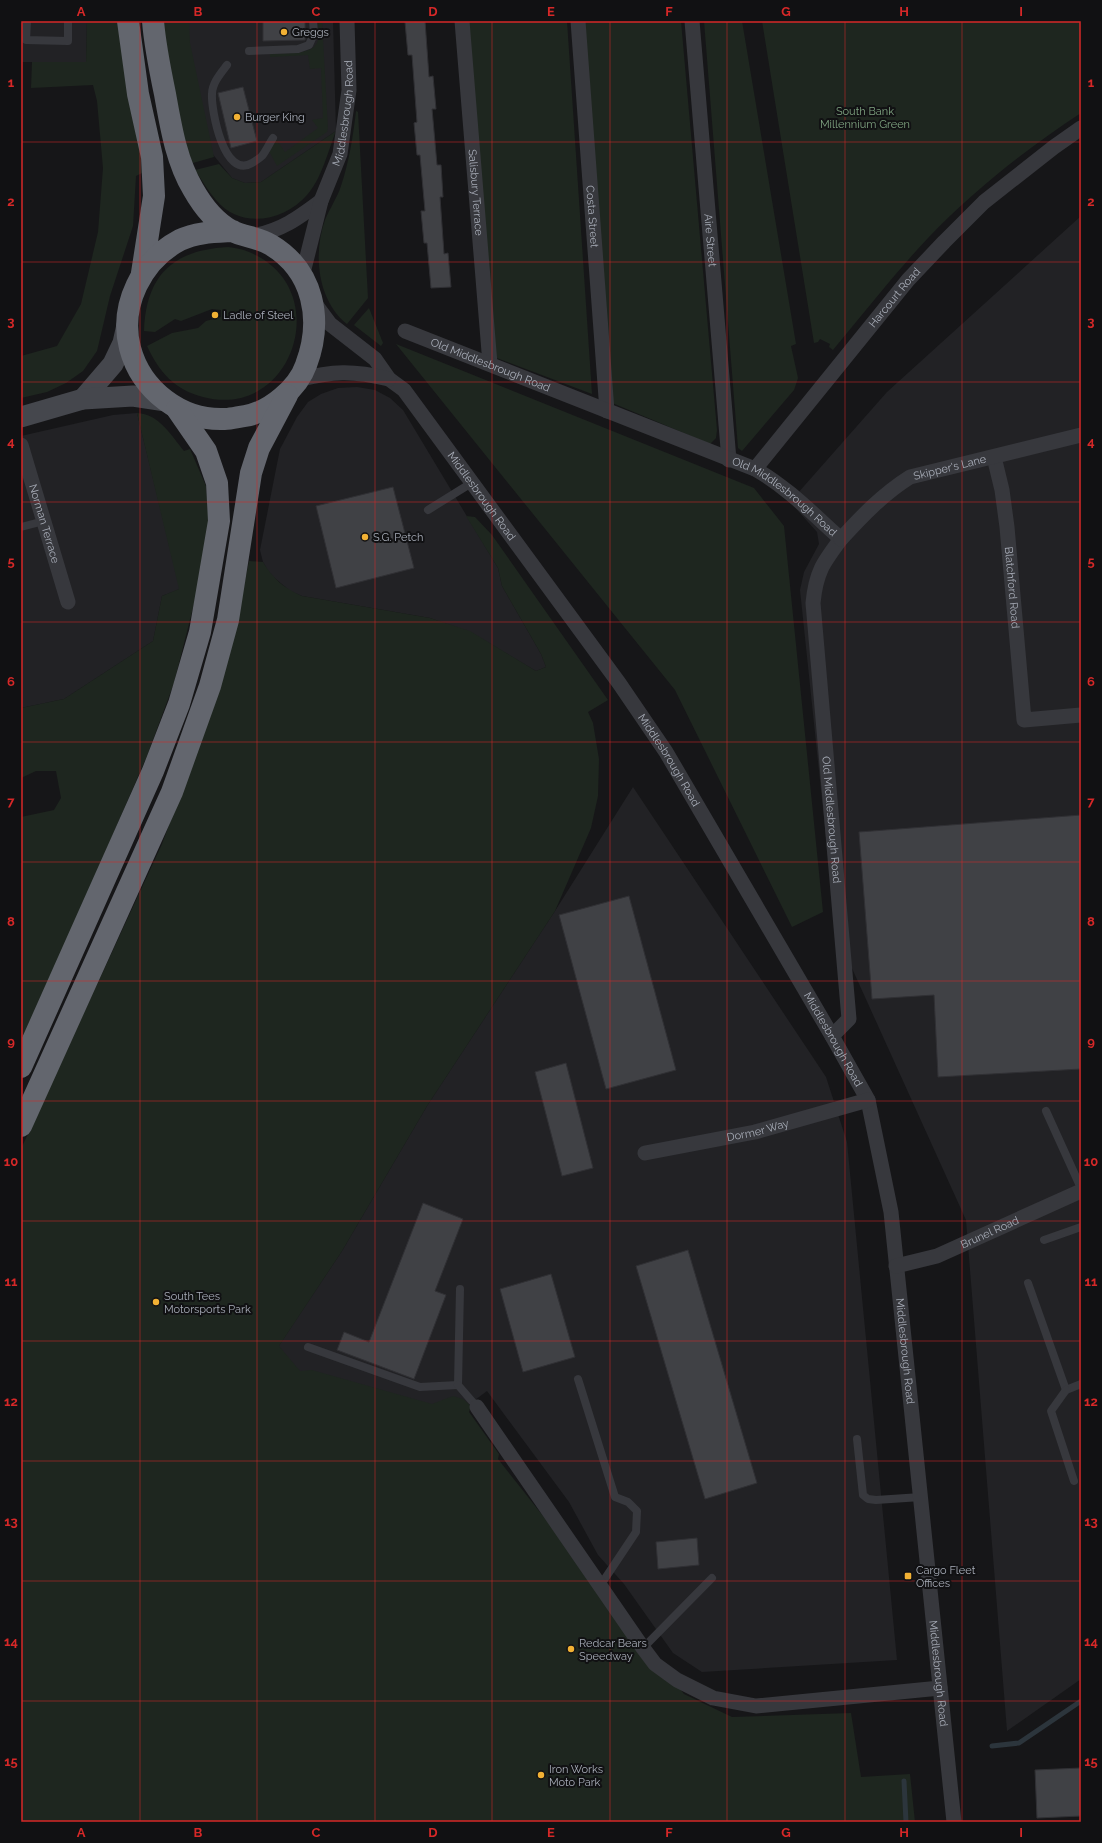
<svg xmlns="http://www.w3.org/2000/svg" width="1102" height="1843" viewBox="0 0 1102 1843" font-family="Raleway,sans-serif">
  <style>
    .built { fill: #222225 }
    .green { fill: #1e261f }
    .lines { fill: none; stroke-linecap: round; stroke-linejoin: round }
    .stream { stroke: #2c353c; stroke-width: 5 }
    .building { fill: #404145; stroke: #303034 }
    .lane { stroke: #37383d; stroke-width: 8 }
    .street { stroke: #37383d; stroke-width: 15 }
    .secondary { stroke: #45474d; stroke-width: 21 }
    .highway { stroke: #63666e; stroke-width: 22 }
    .grid { fill: none; stroke: #d62828; stroke-width: 1; stroke-opacity: 0.55 }
    .poi-dot { fill: #f2b134; stroke: #111113; stroke-width: 1.5 }
    .labels { text-anchor: middle; stroke-width: 4; stroke-linejoin: round; paint-order: stroke }
    .poi-label { font-size: 11px; fill: #a8adb8; stroke: #111113; text-anchor: start }
    .park-label { font-size: 11px; fill: #7fa381; stroke: #111113 }
    .street-label { font-size: 11px; fill: #a8adb8; stroke: #111113 }
    .neatline { fill: none; stroke: #d62828; stroke-width: 1.5 }
    .grid-label { font-size: 13px; text-anchor: middle; font-weight: bold; fill: #d62828 }
  </style>
  <rect width="100%" height="100%" fill="#161618"/>
  <g class="built">
    <polygon points="21,21 87,21 86,62 21,62"/>
    <polygon points="178,21 333,21 336,131 261,182 245,183 232,178 194,131"/>
    <polygon points="1081,216 1081,1679 1007,1731 966,1220 836,933 800,590 804,572 819,544 817,532 790,502 887,392"/>
    <polygon points="357,387 375,390 390,398 403,410 498,568 502,586 541,654 546,667 536,671 472,633 430,618 302,596 290,591 270,574 263,562 260,550 280,449 297,417 308,402 321,394 338,388"/>
    <polygon points="137,413 180,589 162,596 153,641 64,699 21,708 21,436 113,415"/>
    <polygon points="633,787 826,1077 847,1142 897,1660 702,1672 673,1653 624,1584 598,1555 569,1502 487,1391 459,1412 292,1380 274,1353 342,1251 427,1106 555,911"/>
  </g>
  <g class="green">
    <polygon points="87,21 118,21 140,144 142,173 136,176 133,226 110,296 97,351 83,371 66,383 47,392 21,398 21,356 57,346 81,304 98,232 103,168 97,101 93,85 31,88 32,62 86,62"/>
    <polygon points="162,21 189,21 190,43 214,157 193,163 183,138"/>
    <path d="M 318,21 L 322,21 L 328,128 L 327,132 L 277,166 L 269,151 L 276,139 L 285,152 L 318,128 L 312,120 L 323,118 L 321,68 L 310,69 L 308,55 L 270,57 L 270,54 C 282,53 312,55 317,43 C 320,37 318,28 318,21 Z"/>
    <polygon points="468,21 567,21 592,394 494,357"/>
    <polygon points="581,21 681,21 717,430 716,438 710,444 610,402"/>
    <polygon points="704,21 742,21 796,344 791,346 798,378 794,390 742,451 738,448"/>
    <path d="M 762,21 L 1081,21 L 1081,113 C 1026,149 973,191 928,238 C 894,274 864,313 833,350 L 829,347 L 830,344 L 820,339 L 818,342 L 814,343 Z"/>
    <path d="M 356,111 L 358,112 L 368,298 L 347,324 C 317,300 313,253 325,220 C 330,208 337,198 341,186 C 349,162 353,137 356,111 Z"/>
    <path d="M 336,131 C 328,151 322,178 307,195 C 284,221 241,230 216,200 C 208,191 202,180 195,170 L 219,164 L 232,178 L 245,183 L 261,182 Z"/>
    <path d="M 228,247 C 235,248 242,249 249,252 C 336,287 294,421 203,397 C 175,390 159,372 147,346 L 172,333 L 198,328 L 206,321 L 221,317 L 221,310 L 212,309 L 181,321 L 175,319 L 155,332 L 144,331 C 146,275 173,250 228,247 Z"/>
    <polygon points="369,308 383,343 381,346 354,325"/>
    <polygon points="396,344 754,488 784,526 823,912 792,927 675,690"/>
    <path d="M 137,413 C 159,414 171,435 184,451 L 190,449 L 206,486 L 209,526 L 196,596 L 174,683 L 147,756 L 117,825 L 71,932 L 21,1040 L 21,817 L 54,810 L 61,798 L 56,771 L 36,771 L 21,778 L 21,708 L 64,699 L 153,641 L 162,596 L 179,589 Z"/>
    <path d="M 466,516 L 475,517 L 492,535 L 608,700 L 588,712 L 593,723 L 599,759 L 598,796 L 591,828 L 555,911 L 427,1106 L 342,1251 L 279,1346 L 300,1371 L 312,1370 L 432,1404 L 453,1396 L 463,1399 L 471,1406 L 469,1412 L 499,1454 L 498,1459 L 684,1694 L 732,1717 L 851,1713 L 861,1777 L 910,1774 L 915,1822 L 21,1822 L 21,1149 L 162,844 L 203,732 L 235,631 L 249,561 L 263,562 C 273,579 284,588 302,596 L 430,618 L 470,631 L 536,671 L 546,667 L 541,654 L 502,586 L 498,568 Z"/>
  </g>
  <g class="lines">
    <g class="stream">
      <polyline points="992,1746 1019,1743 1081,1701"/>
      <polyline points="904,1781 906,1822"/>
    </g>
  </g>
  <g class="building">
    <polygon points="263,21 305,21 305,40 263,41"/>
    <polygon points="425,21 429,77 433,76 436,109 432,109 437,165 441,165 443,197 440,197 444,254 448,253 451,287 431,288 427,243 424,243 421,211 425,211 420,155 417,155 414,123 417,122 412,55 408,55 405,22"/>
    <polygon points="243,87 257,141 231,148 218,93"/>
    <polygon points="393,487 414,568 336,588 316,506"/>
    <polygon points="1081,815 1081,1069 938,1077 934,995 872,999 859,832"/>
    <polygon points="629,896 676,1070 606,1089 559,915"/>
    <polygon points="566,1063 593,1168 562,1176 535,1072"/>
    <polygon points="423,1203 463,1219 435,1291 446,1295 414,1379 337,1350 344,1332 369,1342"/>
    <polygon points="688,1250 757,1483 705,1499 636,1266"/>
    <polygon points="551,1274 575,1357 523,1372 500,1289"/>
    <polygon points="697,1538 699,1565 658,1569 656,1542"/>
    <polygon points="1081,1768 1081,1816 1037,1818 1035,1770"/>
  </g>
  <g class="lines">
    <g class="lane">
      <polyline points="27,21 26,40 68,41 68,21"/>
      <polyline points="249,51 298,49 309,45 314,34 313,21"/>
      <path d="M 227,65 C 221,73 212,83 212,94 C 211,110 224,180 252,163 C 255,161 259,159 262,156 C 266,151 269,144 273,138"/>
      <polyline points="428,510 473,482"/>
      <polyline points="21,527 44,521"/>
      <polyline points="1046,1111 1081,1188"/>
      <polyline points="1044,1240 1081,1227"/>
      <polyline points="1028,1283 1066,1390 1081,1384"/>
      <polyline points="308,1347 420,1387 458,1385 460,1289"/>
      <polyline points="578,1379 615,1497 628,1502 637,1511 636,1532 600,1586"/>
      <polyline points="458,1385 477,1407"/>
      <polyline points="1066,1390 1051,1411 1074,1481"/>
      <polyline points="857,1439 863,1495 868,1499 876,1500 921,1497"/>
      <polyline points="643,1648 712,1578"/>
    </g>
    <g class="street">
      <path id="s1" d="M 462,21 L 490,364"/>
      <path id="s2" d="M 578,21 L 607,411"/>
      <path id="s3" d="M 692,21 L 729,460"/>
      <path d="M 253,236 C 282,230 297,219 321,201"/>
      <path id="s4" d="M 302,277 L 321,201 L 340,154 L 349,90 L 347,21"/>
      <path id="s5" d="M 313,301 L 330,324 L 375,359 L 389,379 L 404,390 L 619,683 L 666,752 L 832,1036 L 868,1100 L 891,1212 L 954,1822"/>
      <path id="s6" d="M 405,331 L 755,469 C 787,487 813,514 841,539 C 823,563 816,572 813,603 L 849,1019 L 832,1036"/>
      <path d="M 297,380 C 333,371 352,370 389,379"/>
      <path id="s7" d="M 21,445 L 68,602"/>
      <path id="s8" d="M 994,457 L 1002,490 L 1007,527 L 1024,720 L 1081,715"/>
      <path id="s9" d="M 755,469 L 908,280 L 944,242 L 984,202 L 1054,147 L 1081,128"/>
      <path id="s10" d="M 841,539 C 862,516 883,494 910,477 L 1081,435"/>
      <path id="s11" d="M 645,1153 L 755,1132 L 868,1100"/>
      <path id="s12" d="M 896,1266 L 937,1256 L 1081,1191"/>
      <polyline points="477,1407 643,1648 655,1664 677,1680 713,1698 756,1706 940,1688"/>
    </g>
    <g class="secondary">
      <polyline points="83,399 113,364 123,343 127,325"/>
      <polyline points="21,417 83,399 133,396 166,401"/>
    </g>
    <g class="highway">
      <polyline points="128,21 138,94 152,157 154,196 142,273"/>
      <path d="M 153,21 C 155,46 160,70 165,94 C 171,127 176,160 193,189 C 202,205 215,222 232,231 C 244,237 258,237 271,245 C 314,271 323,320 306,365 C 298,388 270,412 245,416 C 238,417 231,419 225,419 C 181,421 141,390 130,348 C 119,305 142,260 180,240 C 197,232 215,232 233,231"/>
      <polyline points="21,1067 153,771 179,704 200,632 219,521 217,483 206,451 177,409"/>
      <polyline points="21,1126 172,792 210,686 228,620 251,473 259,448 287,395"/>
    </g>
  </g>
  <path class="grid" d="M 140,21 L 140,1822M 257,21 L 257,1822M 375,21 L 375,1822M 492,21 L 492,1822M 610,21 L 610,1822M 727,21 L 727,1822M 845,21 L 845,1822M 962,21 L 962,1822M 21,142 L 1081,142M 21,262 L 1081,262M 21,382 L 1081,382M 21,502 L 1081,502M 21,622 L 1081,622M 21,742 L 1081,742M 21,862 L 1081,862M 21,981 L 1081,981M 21,1101 L 1081,1101M 21,1221 L 1081,1221M 21,1341 L 1081,1341M 21,1461 L 1081,1461M 21,1581 L 1081,1581M 21,1701 L 1081,1701"/>
  <g class="poi-dot">
    <circle cx="284" cy="32" r="4"/>
    <circle cx="237" cy="117" r="4"/>
    <circle cx="215" cy="315" r="4"/>
    <circle cx="365" cy="537" r="4"/>
    <circle cx="156" cy="1302" r="4"/>
    <rect x="904" y="1572" width="8" height="8" rx="2"/>
    <circle cx="571" cy="1649" r="4"/>
    <circle cx="541" cy="1775" r="4"/>
  </g>
  <g class="labels">
    <g class="poi-label">
      <text x="292" y="36">Greggs</text>
      <text x="245" y="121">Burger King</text>
      <text x="223" y="319">Ladle of Steel</text>
      <text x="373" y="541">S.G. Petch</text>
      <text x="164" y="1300">South Tees<tspan x="164" dy="13">Motorsports Park</tspan></text>
      <text x="916" y="1574">Cargo Fleet<tspan x="916" dy="13">Offices</tspan></text>
      <text x="579" y="1647">Redcar Bears<tspan x="579" dy="13">Speedway</tspan></text>
      <text x="549" y="1773">Iron Works<tspan x="549" dy="13">Moto Park</tspan></text>
    </g>
    <g class="park-label">
      <text x="865" y="115">South Bank<tspan x="865" dy="13">Millennium Green</tspan></text>
    </g>
    <g class="street-label">
      <text dy="4" stroke="none"><textPath href="#s4" startOffset="170">Middlesbrough Road</textPath></text>
      <text dy="4" stroke="none"><textPath href="#s1" startOffset="172">Salisbury Terrace</textPath></text>
      <text dy="4" stroke="none"><textPath href="#s2" startOffset="196">Costa Street</textPath></text>
      <text dy="4" stroke="none"><textPath href="#s3" startOffset="220">Aire Street</textPath></text>
      <text dy="4" stroke="none"><textPath href="#s9" startOffset="221">Harcourt Road</textPath></text>
      <text dy="4" stroke="none"><textPath href="#s6" startOffset="92">Old Middlesbrough Road</textPath></text>
      <text dy="4" stroke="none"><textPath href="#s10" startOffset="134">Skipper's Lane</textPath></text>
      <text dy="4" stroke="none"><textPath href="#s5" startOffset="260">Middlesbrough Road</textPath></text>
      <text dy="4" stroke="none"><textPath href="#s6" startOffset="416">Old Middlesbrough Road</textPath></text>
      <text dy="4" stroke="none"><textPath href="#s7" startOffset="82">Norman Terrace</textPath></text>
      <text dy="4" stroke="none"><textPath href="#s8" startOffset="132">Blatchford Road</textPath></text>
      <text dy="4" stroke="none"><textPath href="#s5" startOffset="584">Middlesbrough Road</textPath></text>
      <text dy="4" stroke="none"><textPath href="#s6" startOffset="776">Old Middlesbrough Road</textPath></text>
      <text dy="4" stroke="none"><textPath href="#s5" startOffset="908">Middlesbrough Road</textPath></text>
      <text dy="4" stroke="none"><textPath href="#s11" startOffset="115">Dormer Way</textPath></text>
      <text dy="4" stroke="none"><textPath href="#s12" startOffset="100">Brunel Road</textPath></text>
      <text dy="4" stroke="none"><textPath href="#s5" startOffset="1232">Middlesbrough Road</textPath></text>
      <text dy="4" stroke="none"><textPath href="#s5" startOffset="1556">Middlesbrough Road</textPath></text>
    </g>
  </g>
  <rect width="1102" height="1843" fill="none" stroke="#111113" stroke-width="44"/>
  <rect x="22" y="22" width="1058" height="1799" class="neatline"/>
  <g class="grid-label">
    <text x="81" y="16">A</text>
    <text x="198" y="16">B</text>
    <text x="316" y="16">C</text>
    <text x="433" y="16">D</text>
    <text x="551" y="16">E</text>
    <text x="669" y="16">F</text>
    <text x="786" y="16">G</text>
    <text x="904" y="16">H</text>
    <text x="1021" y="16">I</text>
    <text x="11" y="87">1</text>
    <text x="1091" y="87">1</text>
    <text x="11" y="206">2</text>
    <text x="1091" y="206">2</text>
    <text x="11" y="326">3</text>
    <text x="1091" y="326">3</text>
    <text x="11" y="446">4</text>
    <text x="1091" y="446">4</text>
    <text x="11" y="566">5</text>
    <text x="1091" y="566">5</text>
    <text x="11" y="686">6</text>
    <text x="1091" y="686">6</text>
    <text x="11" y="806">7</text>
    <text x="1091" y="806">7</text>
    <text x="11" y="926">8</text>
    <text x="1091" y="926">8</text>
    <text x="11" y="1046">9</text>
    <text x="1091" y="1046">9</text>
    <text x="11" y="1166">10</text>
    <text x="1091" y="1166">10</text>
    <text x="11" y="1286">11</text>
    <text x="1091" y="1286">11</text>
    <text x="11" y="1406">12</text>
    <text x="1091" y="1406">12</text>
    <text x="11" y="1526">13</text>
    <text x="1091" y="1526">13</text>
    <text x="11" y="1646">14</text>
    <text x="1091" y="1646">14</text>
    <text x="11" y="1766">15</text>
    <text x="1091" y="1766">15</text>
    <text x="81" y="1837">A</text>
    <text x="198" y="1837">B</text>
    <text x="316" y="1837">C</text>
    <text x="433" y="1837">D</text>
    <text x="551" y="1837">E</text>
    <text x="669" y="1837">F</text>
    <text x="786" y="1837">G</text>
    <text x="904" y="1837">H</text>
    <text x="1021" y="1837">I</text>
  </g>
</svg>
